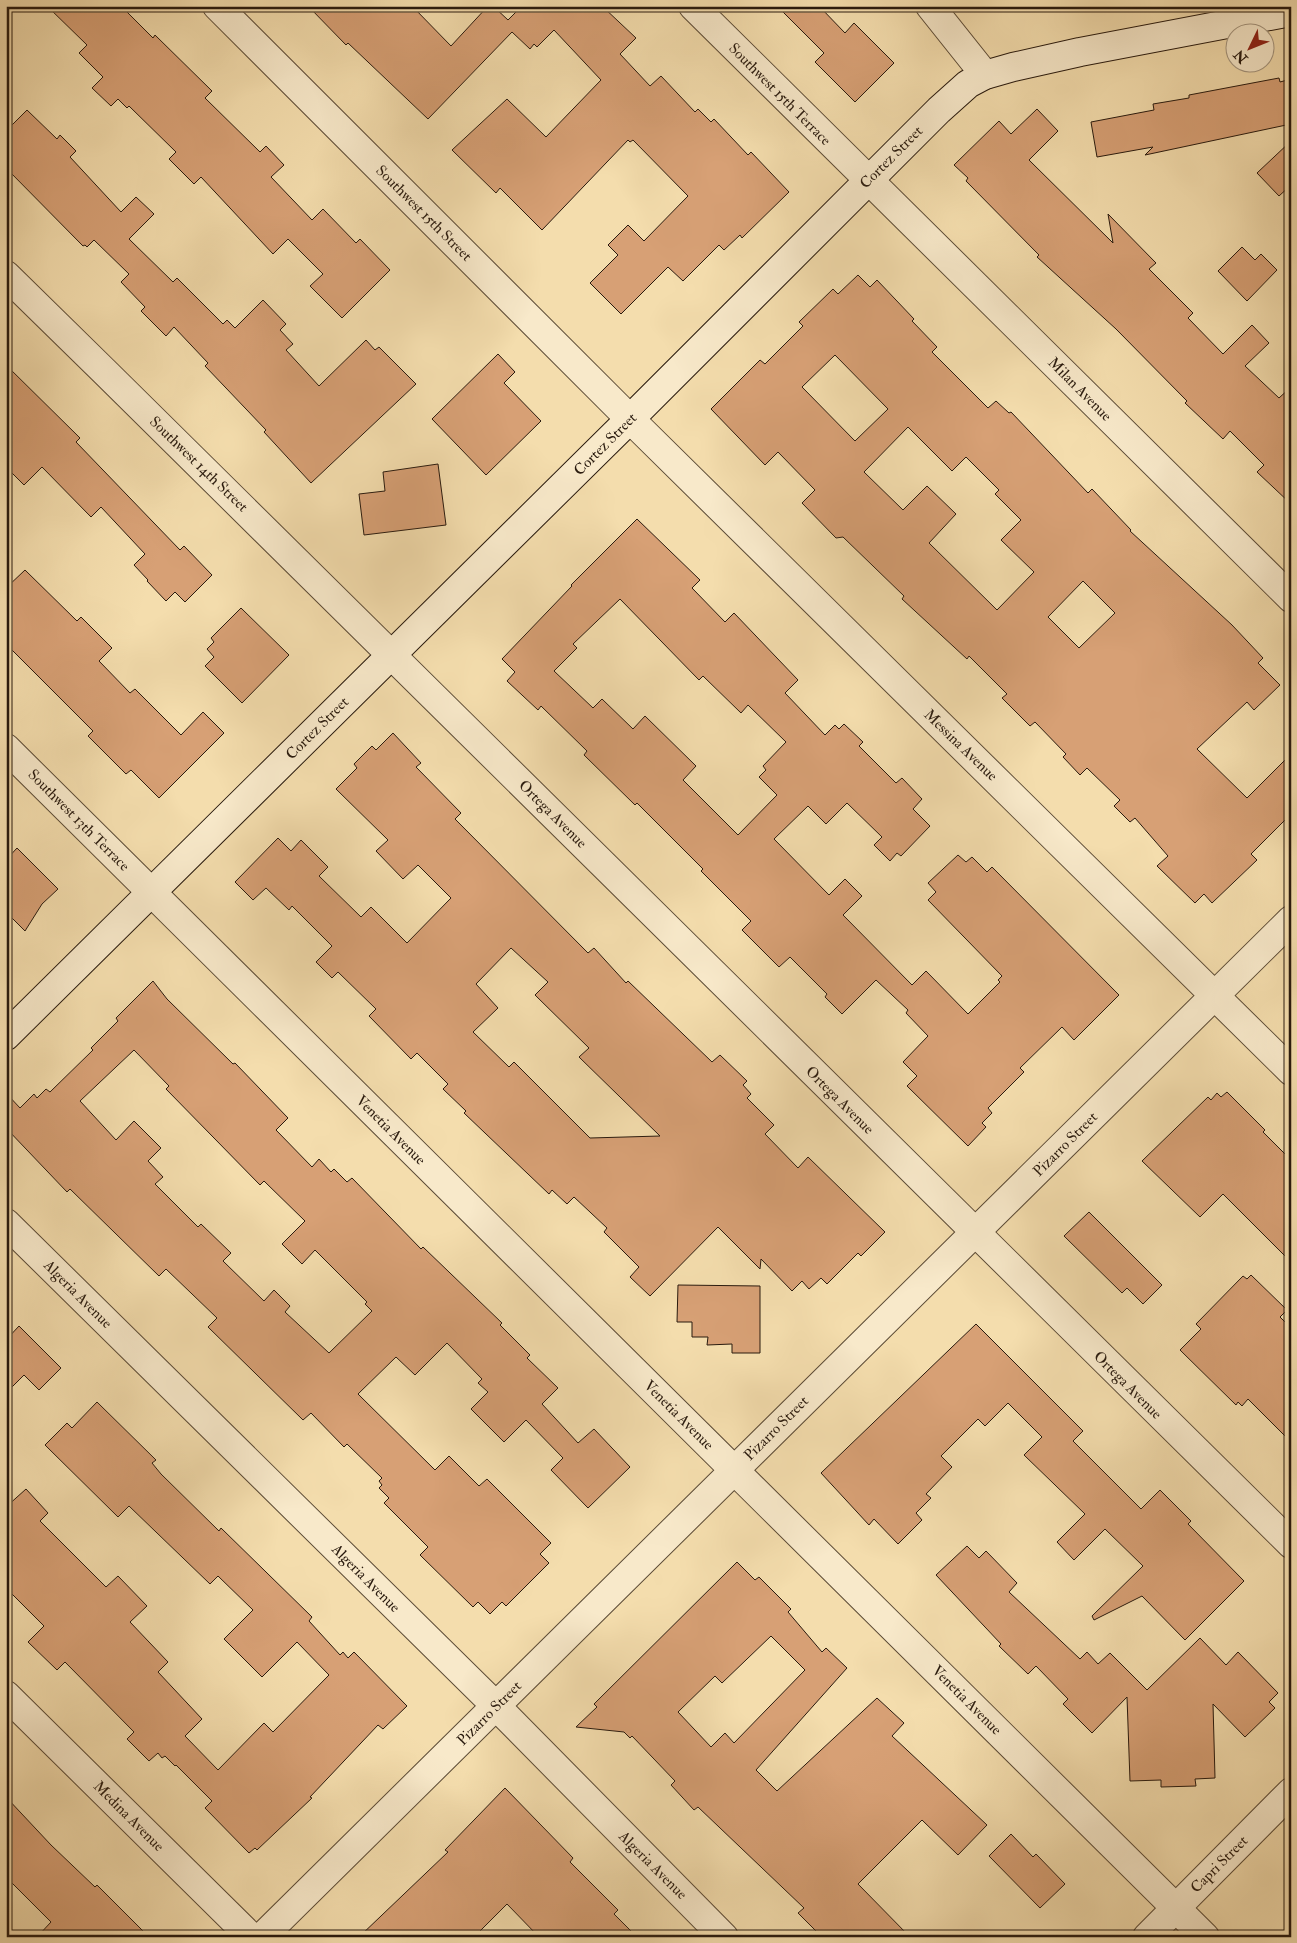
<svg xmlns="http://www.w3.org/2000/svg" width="1297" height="1943" viewBox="0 0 1297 1943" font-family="'IM FELL Double Pica',serif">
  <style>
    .building { fill: #d7a075; stroke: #291a0e; fill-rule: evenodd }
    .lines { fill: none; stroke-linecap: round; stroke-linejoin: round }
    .street-casing { stroke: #5c4b36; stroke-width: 30 }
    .secondary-casing { stroke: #291a0e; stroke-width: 30 }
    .street { stroke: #f8e9ca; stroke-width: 28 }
    .secondary { stroke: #f8e9ca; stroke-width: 28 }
    .labels { text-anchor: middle; stroke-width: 4; stroke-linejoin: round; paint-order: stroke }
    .street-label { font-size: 15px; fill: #291a0e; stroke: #f8e9ca }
  </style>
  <rect width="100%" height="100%" fill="#f4ddad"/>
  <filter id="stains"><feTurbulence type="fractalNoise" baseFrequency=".004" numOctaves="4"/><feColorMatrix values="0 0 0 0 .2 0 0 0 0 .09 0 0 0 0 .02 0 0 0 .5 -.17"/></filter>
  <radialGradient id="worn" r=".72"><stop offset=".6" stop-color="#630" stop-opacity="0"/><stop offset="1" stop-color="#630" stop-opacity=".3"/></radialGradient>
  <g class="building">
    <polygon points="47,6 121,6 153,38 155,35 212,91 205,98 260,152 266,146 284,165 271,177 312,220 323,209 356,243 360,239 390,270 342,318 310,286 323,274 288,239 273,254 201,177 194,184 169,159 176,152 129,106 127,108 118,99 111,106 92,88 103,77 79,53 87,45"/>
    <polygon points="308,6 412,6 451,46 488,6 493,6 508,20 522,6 602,6 636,38 620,54 650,86 661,76 695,112 698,109 711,122 714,119 748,155 751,152 789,192 742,238 740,235 724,250 719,245 683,281 668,267 621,314 590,283 618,255 608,245 628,225 644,241 688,196 633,140 630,142 628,140 542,230 500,188 496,193 452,150 507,99 546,137 601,80 554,30 537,47 534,44 530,49 512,32 428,119 348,43 346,45"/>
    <polygon points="777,6 819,6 845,33 854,23 894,63 855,102 815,62 824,53"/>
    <polygon points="1279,78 1280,82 1291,79 1291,124 1145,155 1153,147 1097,157 1091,122 1154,110 1153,104 1189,98 1189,95"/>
    <polygon points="1037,109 1058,131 1029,160 1113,243 1108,214 1156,263 1149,269 1193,313 1188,318 1223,354 1252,325 1269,343 1245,366 1279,398 1291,387 1291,504 1257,472 1264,465 1230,431 1223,439 1185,403 1187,401 1116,329 1037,257 1039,255 966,181 968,178 954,165 999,121 1011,134"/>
    <polygon points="27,110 57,139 60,135 76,151 70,157 121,212 136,197 154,214 129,239 173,282 177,278 223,324 227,320 235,328 263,300 286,324 280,330 293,344 286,350 319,386 366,340 375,350 379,347 416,384 311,483 264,432 266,430 205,366 208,363 174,327 166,336 141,311 145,307 121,282 129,274 94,240 87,247 85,245 83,246 6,168 6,131"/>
    <polygon points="1291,141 1291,185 1279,196 1257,173"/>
    <polygon points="1242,247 1255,260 1261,254 1277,270 1247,301 1218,271"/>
    <path d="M 858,275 L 870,287 L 877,280 L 914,319 L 912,321 L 937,347 L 932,352 L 988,408 L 996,401 L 1009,413 L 1011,412 L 1088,493 L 1092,489 L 1131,530 L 1130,531 L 1232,625 L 1263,658 L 1258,663 L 1280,685 L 1254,710 L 1247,702 L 1197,749 L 1247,798 L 1291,754 L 1291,814 L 1251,854 L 1257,860 L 1212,903 L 1204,894 L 1195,903 L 1157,866 L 1168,856 L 1135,818 L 1130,822 L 1114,806 L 1120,800 L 1087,768 L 1080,775 L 1063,757 L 1066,754 L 1035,722 L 1030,726 L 1002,698 L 1007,694 L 969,656 L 967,659 L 902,599 L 904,596 L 843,537 L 836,538 L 802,503 L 815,490 L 778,452 L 765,465 L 711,409 L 760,360 L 765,364 L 803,326 L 799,322 L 833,289 L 838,294 ZM 835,355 L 888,409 L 855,441 L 802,387 ZM 908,427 L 952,471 L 966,457 L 999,490 L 995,494 L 1021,520 L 1001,540 L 1034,572 L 997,610 L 929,543 L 956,514 L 927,486 L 903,510 L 864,472 ZM 1083,581 L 1115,613 L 1079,648 L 1048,617 Z"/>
    <polygon points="498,354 515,372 504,383 541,421 486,475 432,419"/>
    <polygon points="6,365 80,438 76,442 180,550 184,546 212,575 185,602 175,592 166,601 147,581 148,580 134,565 145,554 101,507 91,517 42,467 24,485 6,467"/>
    <polygon points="438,464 446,525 364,535 359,494 385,491 383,472"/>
    <path d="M 637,519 L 700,580 L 692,588 L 725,622 L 734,613 L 798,680 L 785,693 L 825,735 L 835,725 L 839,729 L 844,724 L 863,742 L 859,746 L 896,783 L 902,778 L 922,799 L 913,809 L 930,826 L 901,856 L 897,853 L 890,861 L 874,845 L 882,837 L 847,803 L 826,824 L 808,806 L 774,839 L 829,895 L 845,879 L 862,896 L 843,915 L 912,985 L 926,971 L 968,1014 L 1000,982 L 998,980 L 1002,976 L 928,900 L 936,892 L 928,883 L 958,855 L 966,862 L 972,857 L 987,872 L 992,867 L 1119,995 L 1074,1040 L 1062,1027 L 1020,1068 L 1024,1072 L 988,1108 L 992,1113 L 982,1123 L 986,1127 L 968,1146 L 907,1086 L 917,1076 L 903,1062 L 928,1036 L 906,1013 L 908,1010 L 876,980 L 842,1014 L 825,997 L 827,994 L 790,957 L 779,967 L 742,930 L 751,921 L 701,871 L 703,869 L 637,803 L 635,805 L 584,755 L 587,751 L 541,706 L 538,710 L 507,681 L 515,672 L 502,659 L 572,586 L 571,585 ZM 620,599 L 699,680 L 703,676 L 741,713 L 748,705 L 786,742 L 763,766 L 766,770 L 759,777 L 777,795 L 738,835 L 683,780 L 696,766 L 645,716 L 633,729 L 602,699 L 593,708 L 554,671 L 577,648 L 573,644 Z"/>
    <polygon points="25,570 77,621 81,617 112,648 99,661 130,693 135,689 181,735 203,712 224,733 159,798 131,770 126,774 88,736 93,731 6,644 6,588"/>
    <polygon points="241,608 289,655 242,703 205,666 214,657 207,649 214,642 211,638"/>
    <path d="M 393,733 L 421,763 L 416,767 L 461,813 L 455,819 L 588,953 L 594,948 L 626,983 L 628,981 L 712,1062 L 720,1055 L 747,1081 L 743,1085 L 751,1094 L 747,1098 L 774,1125 L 765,1134 L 798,1168 L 808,1157 L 885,1232 L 861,1256 L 858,1253 L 827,1284 L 821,1278 L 809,1289 L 802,1281 L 792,1291 L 761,1259 L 760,1269 L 718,1227 L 650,1296 L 630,1277 L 639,1267 L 604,1232 L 607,1228 L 574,1197 L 567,1204 L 552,1190 L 549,1194 L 464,1113 L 466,1111 L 443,1089 L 448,1084 L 417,1053 L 411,1059 L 369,1016 L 376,1009 L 338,972 L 332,978 L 316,962 L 332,946 L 292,906 L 289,910 L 266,888 L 253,900 L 235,882 L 278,838 L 291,851 L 301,840 L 328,867 L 319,876 L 361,917 L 371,907 L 407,943 L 451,898 L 418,865 L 403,879 L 376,851 L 388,840 L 336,789 L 357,768 L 354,764 L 372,746 L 376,750 ZM 511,948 L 548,982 L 535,995 L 589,1048 L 579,1057 L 660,1136 L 590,1138 L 514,1062 L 509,1067 L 473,1032 L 498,1008 L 476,984 Z"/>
    <polygon points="17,848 58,889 42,904 25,931 6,912 6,860"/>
    <path d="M 153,981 L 167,999 L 233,1064 L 235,1063 L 288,1118 L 276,1130 L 312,1167 L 319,1159 L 331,1172 L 334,1169 L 347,1182 L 352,1178 L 421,1249 L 423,1247 L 502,1323 L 500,1325 L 530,1355 L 527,1358 L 558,1388 L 542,1404 L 578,1443 L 594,1429 L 630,1467 L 588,1508 L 551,1470 L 563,1458 L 526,1420 L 504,1442 L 471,1409 L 488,1392 L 478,1383 L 482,1379 L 447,1343 L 415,1375 L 396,1357 L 358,1394 L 435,1470 L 449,1456 L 479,1486 L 487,1479 L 551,1543 L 540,1554 L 549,1563 L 506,1606 L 502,1602 L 490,1614 L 478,1602 L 473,1607 L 420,1555 L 428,1547 L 384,1503 L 389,1498 L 379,1488 L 382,1485 L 379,1481 L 382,1478 L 347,1444 L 344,1447 L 311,1413 L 303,1420 L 208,1327 L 217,1318 L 166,1269 L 159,1276 L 70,1189 L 67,1192 L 6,1128 L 6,1093 L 20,1108 L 34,1094 L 37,1098 L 46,1089 L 50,1092 L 93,1050 L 91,1048 L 118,1021 L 116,1018 ZM 134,1050 L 169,1086 L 166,1089 L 260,1185 L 264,1181 L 305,1221 L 282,1244 L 302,1264 L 315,1250 L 367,1302 L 365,1304 L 372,1311 L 329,1353 L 285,1312 L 290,1306 L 274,1290 L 264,1301 L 223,1261 L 231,1253 L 201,1224 L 198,1227 L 155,1184 L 163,1177 L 148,1161 L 161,1148 L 134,1121 L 116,1140 L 80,1101 Z"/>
    <polygon points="1227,1092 1265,1130 1263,1132 1291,1160 1291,1262 1223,1194 1200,1217 1142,1161 1208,1097 1211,1100 1217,1093 1221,1097"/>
    <polygon points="1089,1212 1162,1285 1143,1304 1127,1288 1122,1293 1064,1236"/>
    <polygon points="1251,1275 1287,1310 1280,1317 1291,1328 1291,1442 1248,1399 1242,1406 1238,1402 1236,1405 1180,1350 1201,1329 1196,1324 1243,1276 1247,1279"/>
    <polygon points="678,1285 760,1286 760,1353 732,1353 732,1344 707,1345 708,1337 692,1337 692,1322 677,1322"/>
    <polygon points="976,1324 1083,1431 1073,1441 1141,1509 1160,1490 1191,1521 1188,1524 1244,1581 1185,1640 1142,1596 1094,1620 1092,1616 1143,1566 1105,1529 1074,1560 1057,1542 1085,1514 1024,1455 1042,1437 1008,1403 985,1426 978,1419 941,1456 952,1467 926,1494 931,1498 916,1513 922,1520 898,1544 874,1519 869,1525 821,1473"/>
    <polygon points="19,1326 61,1368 39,1390 24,1375 6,1393 6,1340"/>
    <polygon points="97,1402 156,1460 152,1463 161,1474 219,1531 221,1528 312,1617 309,1621 340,1655 343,1652 348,1658 354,1652 407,1706 383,1729 378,1725 310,1797 312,1798 257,1850 255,1848 249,1853 205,1808 212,1801 176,1765 175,1766 165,1756 162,1758 158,1753 149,1761 127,1739 134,1732 65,1662 57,1670 28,1642 44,1626 6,1588 6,1507 26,1489 48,1513 40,1521 106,1587 118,1576 147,1606 130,1622 168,1662 158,1672 202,1719 185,1736 218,1770 264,1723 273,1732 329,1675 297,1642 262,1677 224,1639 253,1610 218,1576 210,1584 129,1506 118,1517 45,1445 67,1423 72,1428"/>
    <polygon points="967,1546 979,1558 986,1551 1017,1583 1009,1592 1080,1659 1087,1652 1098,1664 1110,1653 1147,1690 1200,1638 1226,1665 1238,1652 1278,1693 1269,1702 1275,1708 1245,1737 1213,1704 1215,1778 1195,1779 1196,1786 1161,1787 1161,1780 1130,1781 1127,1697 1092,1733 1063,1704 1068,1699 1036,1666 1028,1674 999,1646 1001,1644 936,1575"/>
    <path d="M 737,1562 L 755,1580 L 759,1577 L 791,1609 L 788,1612 L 822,1652 L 826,1648 L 847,1668 L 756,1770 L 777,1791 L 877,1698 L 904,1723 L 892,1736 L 987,1825 L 958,1855 L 922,1820 L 858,1884 L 910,1937 L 822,1937 L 798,1913 L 804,1908 L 698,1807 L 694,1810 L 671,1785 L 675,1781 L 632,1736 L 630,1738 L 624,1732 L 576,1727 L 597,1707 L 594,1704 ZM 771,1636 L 805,1670 L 734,1743 L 725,1733 L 711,1747 L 678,1712 L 715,1676 L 722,1683 Z"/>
    <polygon points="505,1788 573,1858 570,1862 618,1910 614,1914 637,1937 539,1937 507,1904 474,1937 359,1937 448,1852 445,1850"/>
    <polygon points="6,1797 51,1845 95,1887 97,1885 149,1937 37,1937 51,1922 6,1877"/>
    <polygon points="1011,1834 1033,1857 1036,1854 1065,1884 1040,1908 989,1856"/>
  </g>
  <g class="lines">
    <g class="street-casing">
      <g id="street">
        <polyline points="217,6 630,419 1291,1071"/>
        <polyline points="693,6 1291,598"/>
        <polyline points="930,6 985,75"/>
        <path d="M 6,275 C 436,696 861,1122 1291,1544"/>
        <polyline points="6,748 1205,1937"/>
        <polyline points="6,1223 496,1706 724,1937"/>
        <polyline points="6,1695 251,1937"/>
        <polyline points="262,1937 1291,920"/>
        <polyline points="1147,1937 1291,1792"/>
      </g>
    </g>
    <g class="secondary-casing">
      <polyline id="secondary" points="6,1036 630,419 939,110 968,84 985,75 1013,67 1080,52 1291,12"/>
    </g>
    <use href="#street" class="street"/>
    <use href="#secondary" class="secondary"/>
  </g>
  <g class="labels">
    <g class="street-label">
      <text transform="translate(780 94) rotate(45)" y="5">Southwest 15th Terrace</text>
      <text transform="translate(891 157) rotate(-45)" y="5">Cortez Street</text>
      <text transform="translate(424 213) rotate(45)" y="5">Southwest 15th Street</text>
      <text transform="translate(1080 389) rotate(45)" y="5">Milan Avenue</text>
      <text transform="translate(605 444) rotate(-45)" y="5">Cortez Street</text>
      <text transform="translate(199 464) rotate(44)" y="5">Southwest 14th Street</text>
      <text transform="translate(317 728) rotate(-45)" y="5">Cortez Street</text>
      <text transform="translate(961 745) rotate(44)" y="5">Messina Avenue</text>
      <text transform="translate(553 814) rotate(45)" y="5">Ortega Avenue</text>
      <text transform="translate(79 820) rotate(45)" y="5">Southwest 13th Terrace</text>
      <text transform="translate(840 1100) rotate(45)" y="5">Ortega Avenue</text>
      <text transform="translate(391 1130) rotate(45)" y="5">Venetia Avenue</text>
      <text transform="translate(1065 1144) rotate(-45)" y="5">Pizarro Street</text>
      <text transform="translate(78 1294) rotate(45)" y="5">Algeria Avenue</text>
      <text transform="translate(1128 1385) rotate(45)" y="5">Ortega Avenue</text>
      <text transform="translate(679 1415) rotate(45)" y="5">Venetia Avenue</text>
      <text transform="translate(776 1428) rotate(-45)" y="5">Pizarro Street</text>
      <text transform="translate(366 1578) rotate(45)" y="5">Algeria Avenue</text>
      <text transform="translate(967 1700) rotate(45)" y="5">Venetia Avenue</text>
      <text transform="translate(489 1713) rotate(-45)" y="5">Pizarro Street</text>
      <text transform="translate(129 1816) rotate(45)" y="5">Medina Avenue</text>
      <text transform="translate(1219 1864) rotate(-45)" y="5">Capri Street</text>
      <text transform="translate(653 1865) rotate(45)" y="5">Algeria Avenue</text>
    </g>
  </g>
  <rect width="1297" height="1943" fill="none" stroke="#f4ddad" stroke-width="25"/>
  <rect x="8" y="8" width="1282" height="1928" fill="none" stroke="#291a0e" stroke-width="2.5"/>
  <rect x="12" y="12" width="1272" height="1918" fill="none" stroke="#291a0e"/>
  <g transform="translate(1250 48) rotate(227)"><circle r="24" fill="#f8e9ca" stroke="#a5967f"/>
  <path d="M0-4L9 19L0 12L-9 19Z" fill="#8f2418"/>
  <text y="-8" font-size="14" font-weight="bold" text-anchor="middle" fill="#291a0e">N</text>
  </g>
  <rect width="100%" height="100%" filter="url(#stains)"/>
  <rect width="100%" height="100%" fill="url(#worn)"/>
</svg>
